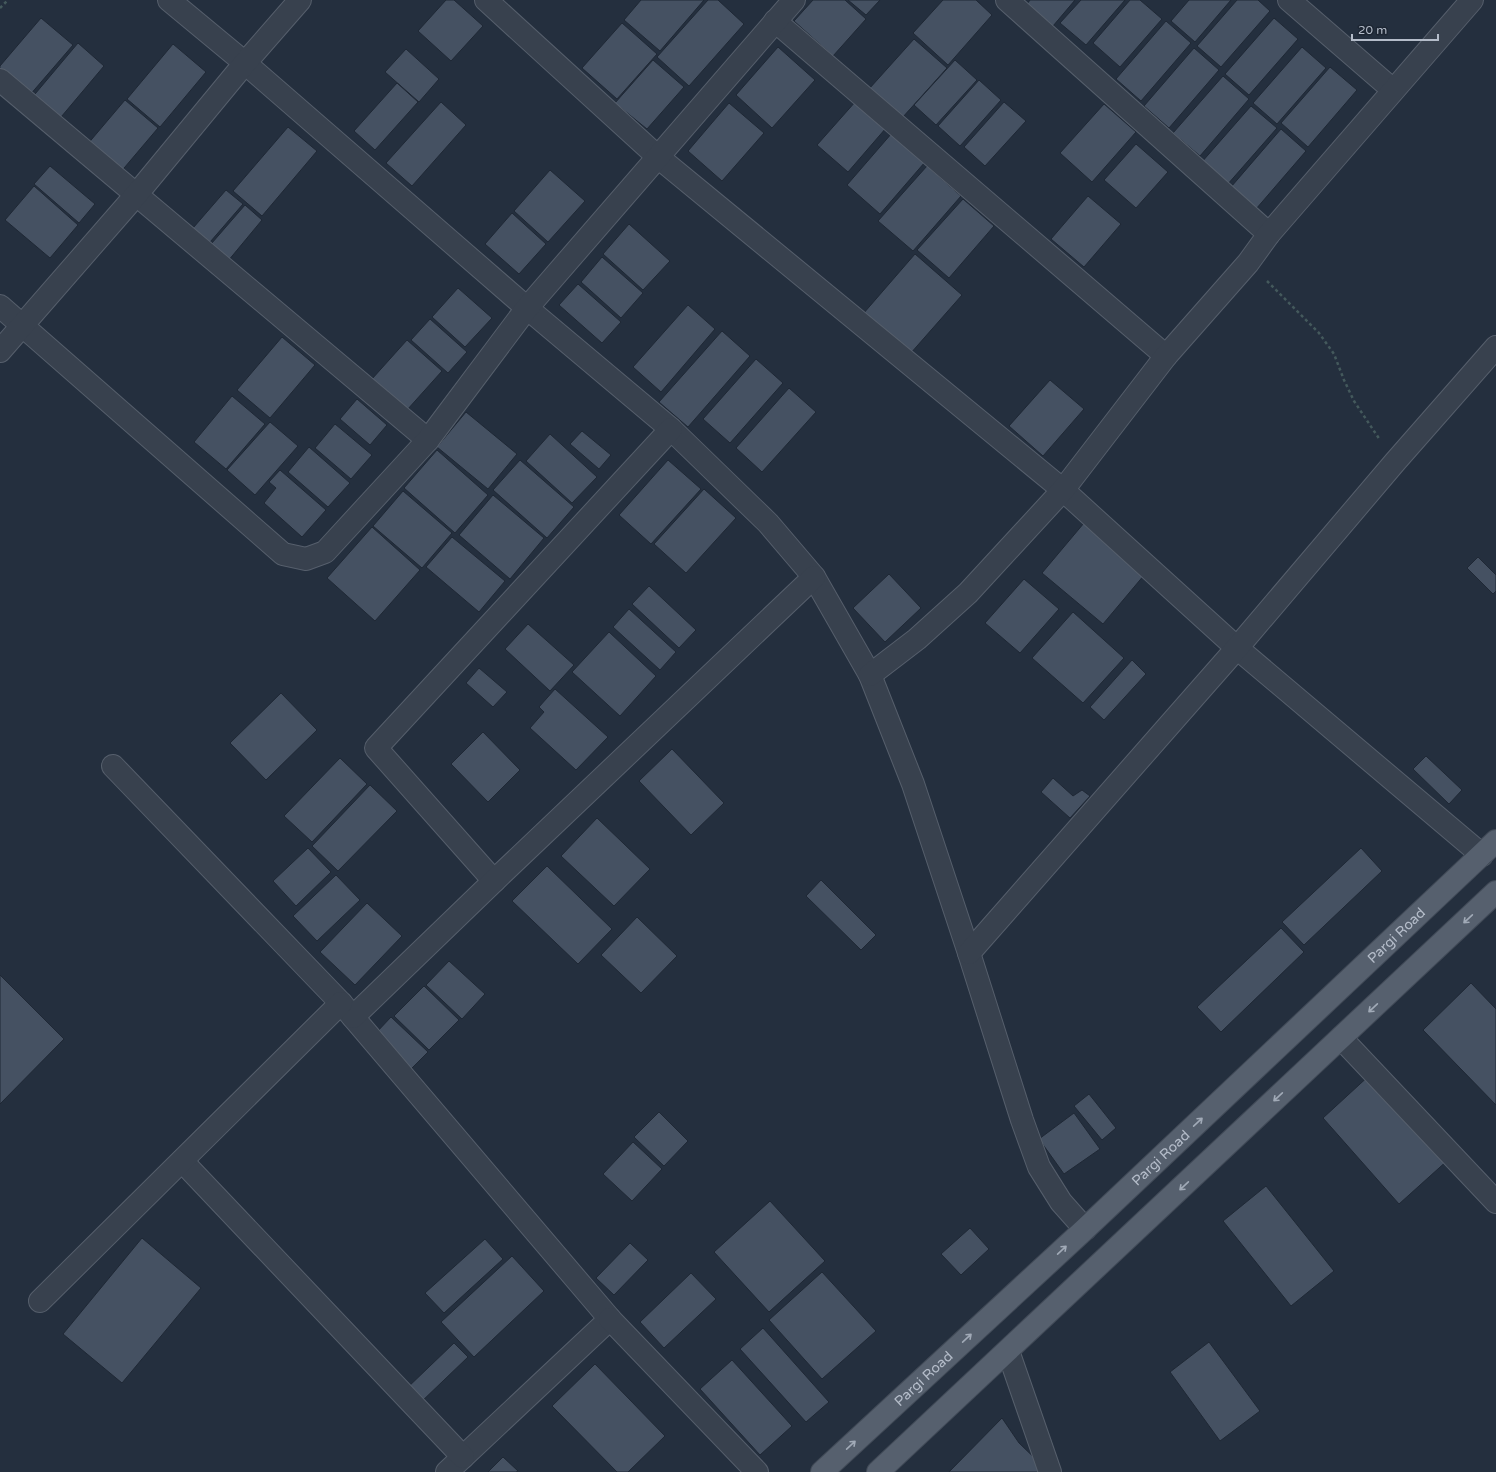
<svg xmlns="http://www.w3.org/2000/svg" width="1496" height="1472" viewBox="0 0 1496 1472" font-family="'Varela Round',sans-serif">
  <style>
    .building { fill: #455162; stroke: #1f2835 }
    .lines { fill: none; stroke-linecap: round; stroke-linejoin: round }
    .street-casing { stroke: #565f6c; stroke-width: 24 }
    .primary-casing { stroke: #414a57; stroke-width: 24 }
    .path { stroke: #44595c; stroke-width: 2.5; stroke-dasharray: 3 3; stroke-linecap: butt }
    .street { stroke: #38414e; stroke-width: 22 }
    .primary { stroke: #56606e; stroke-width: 22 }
    .oneway { stroke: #a1aab7 }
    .labels { text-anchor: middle; stroke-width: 3; stroke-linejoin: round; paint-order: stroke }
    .street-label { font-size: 14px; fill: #b4bcc9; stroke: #1d2633 }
  </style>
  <rect width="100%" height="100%" fill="#242f3e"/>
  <g class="building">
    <polygon points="446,0 454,0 483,26 451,61 418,31"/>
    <polygon points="641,0 704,0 660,51 624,20"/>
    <polygon points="708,0 718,0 744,24 689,86 657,57"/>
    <polygon points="813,0 845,0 866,19 833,56 794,21"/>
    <polygon points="848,0 880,0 866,15"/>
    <polygon points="943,0 976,0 992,15 948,65 913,33"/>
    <polygon points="1030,0 1075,0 1053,26 1027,4"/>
    <polygon points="1081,0 1125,0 1086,45 1060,23"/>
    <polygon points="1130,0 1140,0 1162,19 1120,67 1093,43"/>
    <polygon points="1189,0 1231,0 1195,42 1171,21"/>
    <polygon points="1237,0 1258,0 1270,11 1221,67 1197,46"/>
    <polygon points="41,18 73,45 29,96 0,71 0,66"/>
    <polygon points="1274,18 1298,39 1249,95 1225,74"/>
    <polygon points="1166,21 1191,43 1141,101 1116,79"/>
    <polygon points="622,23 657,54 617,99 582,68"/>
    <polygon points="914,39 947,68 902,118 869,89"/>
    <polygon points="78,43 104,66 56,123 30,100"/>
    <polygon points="173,44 206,72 160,127 127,99"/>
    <polygon points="778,47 815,80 772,128 736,95"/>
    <polygon points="1302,47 1326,68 1277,124 1253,103"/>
    <polygon points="1194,48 1219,70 1169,128 1144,106"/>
    <polygon points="406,49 439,79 419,102 385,72"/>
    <polygon points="653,60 684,87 647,129 615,103"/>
    <polygon points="955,60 977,80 936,125 914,105"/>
    <polygon points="1330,67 1357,90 1308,147 1281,123"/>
    <polygon points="1223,76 1249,99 1200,156 1173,133"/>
    <polygon points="979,80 1001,100 960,146 938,126"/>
    <polygon points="397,83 418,102 375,150 354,131"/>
    <polygon points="125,100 158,128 119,174 86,146"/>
    <polygon points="856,101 886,128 848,172 817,145"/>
    <polygon points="441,102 466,125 412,186 386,163"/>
    <polygon points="1004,102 1026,121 985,166 964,147"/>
    <polygon points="729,103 764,133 722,181 688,151"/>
    <polygon points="1104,104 1136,132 1092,182 1060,153"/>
    <polygon points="1251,106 1277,128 1227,185 1201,163"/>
    <polygon points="288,127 317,151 262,216 233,191"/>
    <polygon points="1281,129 1306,151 1256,209 1231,187"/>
    <polygon points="892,133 925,162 880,214 847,185"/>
    <polygon points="1136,144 1168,172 1136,208 1104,180"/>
    <polygon points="50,166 95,204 79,223 34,184"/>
    <polygon points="927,166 961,196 913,251 878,221"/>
    <polygon points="550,170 585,201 548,242 514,211"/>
    <polygon points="34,186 78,225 50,258 5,220"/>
    <polygon points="226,190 243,204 204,249 187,235"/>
    <polygon points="1088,196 1121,224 1084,267 1051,239"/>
    <polygon points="963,199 994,226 949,278 917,250"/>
    <polygon points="245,205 262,220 223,267 205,251"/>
    <polygon points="512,213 546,244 519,274 485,244"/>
    <polygon points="629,224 670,261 643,290 603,254"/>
    <polygon points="915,254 962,295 910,354 863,314"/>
    <polygon points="602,257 643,293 621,318 581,282"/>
    <polygon points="578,284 621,322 602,343 559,305"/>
    <polygon points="458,288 492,318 465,347 432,317"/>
    <polygon points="688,305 715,329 661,392 633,367"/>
    <polygon points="430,319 467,352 448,373 411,340"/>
    <polygon points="722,331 750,356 688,427 659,402"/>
    <polygon points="282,337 315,365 270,418 237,390"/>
    <polygon points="407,340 442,371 407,410 372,379"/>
    <polygon points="756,359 783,383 730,443 703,419"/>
    <polygon points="1050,380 1084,409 1043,456 1009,426"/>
    <polygon points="789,388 816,412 762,472 736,448"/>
    <polygon points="232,396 265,424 226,469 194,442"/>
    <polygon points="357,399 387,425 370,445 340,419"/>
    <polygon points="466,412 517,454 488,489 437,447"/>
    <polygon points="270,422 298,446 255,495 227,470"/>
    <polygon points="335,424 372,455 351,479 315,448"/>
    <polygon points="582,431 611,455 599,469 570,444"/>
    <polygon points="550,434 597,477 572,503 526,461"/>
    <polygon points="309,447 350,483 328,507 288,472"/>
    <polygon points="437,450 488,495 455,533 404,488"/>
    <polygon points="520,460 574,507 547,538 493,490"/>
    <polygon points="668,460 701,489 651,544 619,515"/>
    <polygon points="280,470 326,510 302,537 264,503 276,488 269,482"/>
    <polygon points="704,489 736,518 686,573 654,544"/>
    <polygon points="403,491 452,533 422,568 373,526"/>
    <polygon points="493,495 544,538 510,579 459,535"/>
    <polygon points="1084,523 1145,574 1103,624 1042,573"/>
    <polygon points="372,527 420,570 375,621 327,578"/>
    <polygon points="452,537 505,581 479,612 426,567"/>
    <polygon points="1478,557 1496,575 1496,591 1493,594 1467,568"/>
    <polygon points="889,574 921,608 885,642 853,608"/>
    <polygon points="1024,579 1059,609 1020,653 985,623"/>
    <polygon points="649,586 696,630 679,648 632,604"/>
    <polygon points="629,609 676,652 660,670 613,627"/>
    <polygon points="1073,612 1124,658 1083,703 1032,658"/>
    <polygon points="528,624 574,665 550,691 505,649"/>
    <polygon points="609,632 656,676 620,716 572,672"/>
    <polygon points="1132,660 1146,674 1104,720 1090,707"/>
    <polygon points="479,668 507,692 493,707 466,683"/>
    <polygon points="555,689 608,737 576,770 530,728 544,712 539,707"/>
    <polygon points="281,693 317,730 266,780 230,743"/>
    <polygon points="483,732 520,770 488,802 451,764"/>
    <polygon points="672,749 724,803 691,835 639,781"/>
    <polygon points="1426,756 1462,790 1449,804 1413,769"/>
    <polygon points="340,758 367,784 312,842 284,816"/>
    <polygon points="1053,778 1073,796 1082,790 1090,796 1070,818 1041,792"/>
    <polygon points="370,785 397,811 338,871 312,846"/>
    <polygon points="597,818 650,869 614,906 561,856"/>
    <polygon points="308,848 331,872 296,906 273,881"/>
    <polygon points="1361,848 1382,871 1304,945 1282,922"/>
    <polygon points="547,866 612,929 578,964 512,901"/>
    <polygon points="336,875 360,900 317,941 293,916"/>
    <polygon points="821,880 876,935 861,950 806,896"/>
    <polygon points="367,903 402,936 355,985 320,952"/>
    <polygon points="637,917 677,956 641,993 601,955"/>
    <polygon points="1281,928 1304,952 1221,1032 1197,1007"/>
    <polygon points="449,961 485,994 462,1019 426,985"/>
    <polygon points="0,975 64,1039 0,1104"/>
    <polygon points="1471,983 1496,1009 1496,1105 1423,1030"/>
    <polygon points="424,986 459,1020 429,1050 394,1016"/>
    <polygon points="391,1017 428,1052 411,1069 375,1034"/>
    <polygon points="1372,1073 1449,1159 1399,1204 1323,1118"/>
    <polygon points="1089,1094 1116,1128 1102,1140 1074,1106"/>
    <polygon points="659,1112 688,1141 664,1166 634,1137"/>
    <polygon points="1074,1113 1100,1149 1064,1174 1039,1139"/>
    <polygon points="633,1142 662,1169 632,1201 603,1174"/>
    <polygon points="1266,1186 1334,1271 1291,1306 1223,1221"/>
    <polygon points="770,1201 825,1261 769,1312 714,1252"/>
    <polygon points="970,1228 989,1249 961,1275 941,1254"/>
    <polygon points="142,1238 201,1288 122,1383 63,1334"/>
    <polygon points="485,1239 503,1259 444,1313 425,1293"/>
    <polygon points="630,1243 648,1260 614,1295 596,1278"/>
    <polygon points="512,1256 544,1291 474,1357 441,1322"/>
    <polygon points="822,1272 876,1331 822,1379 769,1320"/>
    <polygon points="691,1273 716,1299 664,1348 640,1322"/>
    <polygon points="763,1328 829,1402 806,1422 740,1349"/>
    <polygon points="1209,1342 1260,1411 1220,1441 1170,1372"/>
    <polygon points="454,1343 468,1357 419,1404 405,1390"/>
    <polygon points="732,1360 792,1426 760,1455 700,1389"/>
    <polygon points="595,1364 665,1436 628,1472 617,1472 552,1406"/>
    <polygon points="1002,1418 1019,1443 1046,1469 1044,1472 949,1472"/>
    <polygon points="503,1457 518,1471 516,1472 488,1472"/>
  </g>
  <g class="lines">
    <g class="street-casing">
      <g id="street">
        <polyline points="169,0 245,63 527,308 671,429 768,523 814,577 870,675 913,784 969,953 1022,1120 1039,1167 1061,1202 1085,1229"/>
        <polyline points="486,0 658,157 1063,490 1237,648 1482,855"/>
        <polyline points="1007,0 1269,234"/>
        <polyline points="1289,0 1393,90"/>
        <polyline points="775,21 1166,356"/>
        <polyline points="0,80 428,440"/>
        <polyline points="0,306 283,554 306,559 325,552 428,440 527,308 794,0"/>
        <polyline points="0,351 136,195 245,63 300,0"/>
        <polyline points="870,675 917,639 968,593 1063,490 1166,356 1248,263 1269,234 1472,0"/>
        <polyline points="113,766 341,1003 610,1319 447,1472"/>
        <polyline points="494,881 376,748 671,429"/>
        <polyline points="969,953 1237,648 1395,462 1496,347"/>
        <polyline points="353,1017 494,881 814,577"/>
        <polyline points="1341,1038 1496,1202"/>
        <polyline points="182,1161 463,1457"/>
        <polyline points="40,1301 341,1003"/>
        <polyline points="610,1319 757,1472"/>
        <polyline points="1008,1351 1050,1472"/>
      </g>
    </g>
    <g class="primary-casing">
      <g id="primary">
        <path id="s1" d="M 822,1472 L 1085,1229 L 1496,841"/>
        <polyline points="878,1472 1496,892"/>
      </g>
    </g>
    <g class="path">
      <polyline points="0,8 8,0"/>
      <polyline points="1267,281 1319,333 1334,354 1344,380 1354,401 1380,440"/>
    </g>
    <use href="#street" class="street"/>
    <use href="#primary" class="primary"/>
  </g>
  <defs><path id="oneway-shaft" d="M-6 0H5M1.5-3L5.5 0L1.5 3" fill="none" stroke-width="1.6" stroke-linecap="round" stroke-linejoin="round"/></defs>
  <g class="oneway">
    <use href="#oneway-shaft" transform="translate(1468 919) rotate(137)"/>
    <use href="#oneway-shaft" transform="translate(1373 1008) rotate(137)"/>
    <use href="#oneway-shaft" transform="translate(1278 1097) rotate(137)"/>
    <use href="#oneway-shaft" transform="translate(1198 1122) rotate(-43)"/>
    <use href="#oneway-shaft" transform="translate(1184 1186) rotate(137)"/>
    <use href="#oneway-shaft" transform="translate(1062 1250) rotate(-43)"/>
    <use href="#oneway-shaft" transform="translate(967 1338) rotate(-43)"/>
    <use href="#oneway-shaft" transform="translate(851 1445) rotate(-43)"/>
  </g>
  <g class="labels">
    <g class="street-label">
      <text dy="5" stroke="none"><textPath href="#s1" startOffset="786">Pargi Road</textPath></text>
      <text dy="5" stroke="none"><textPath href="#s1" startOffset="462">Pargi Road</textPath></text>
      <text dy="5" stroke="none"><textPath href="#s1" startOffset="138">Pargi Road</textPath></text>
    </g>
  </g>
  <path d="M1352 34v6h86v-6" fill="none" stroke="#b4bcc9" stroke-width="2"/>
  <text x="1358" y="34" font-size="12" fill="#b4bcc9" stroke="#1d2633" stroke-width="3" paint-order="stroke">20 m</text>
</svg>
